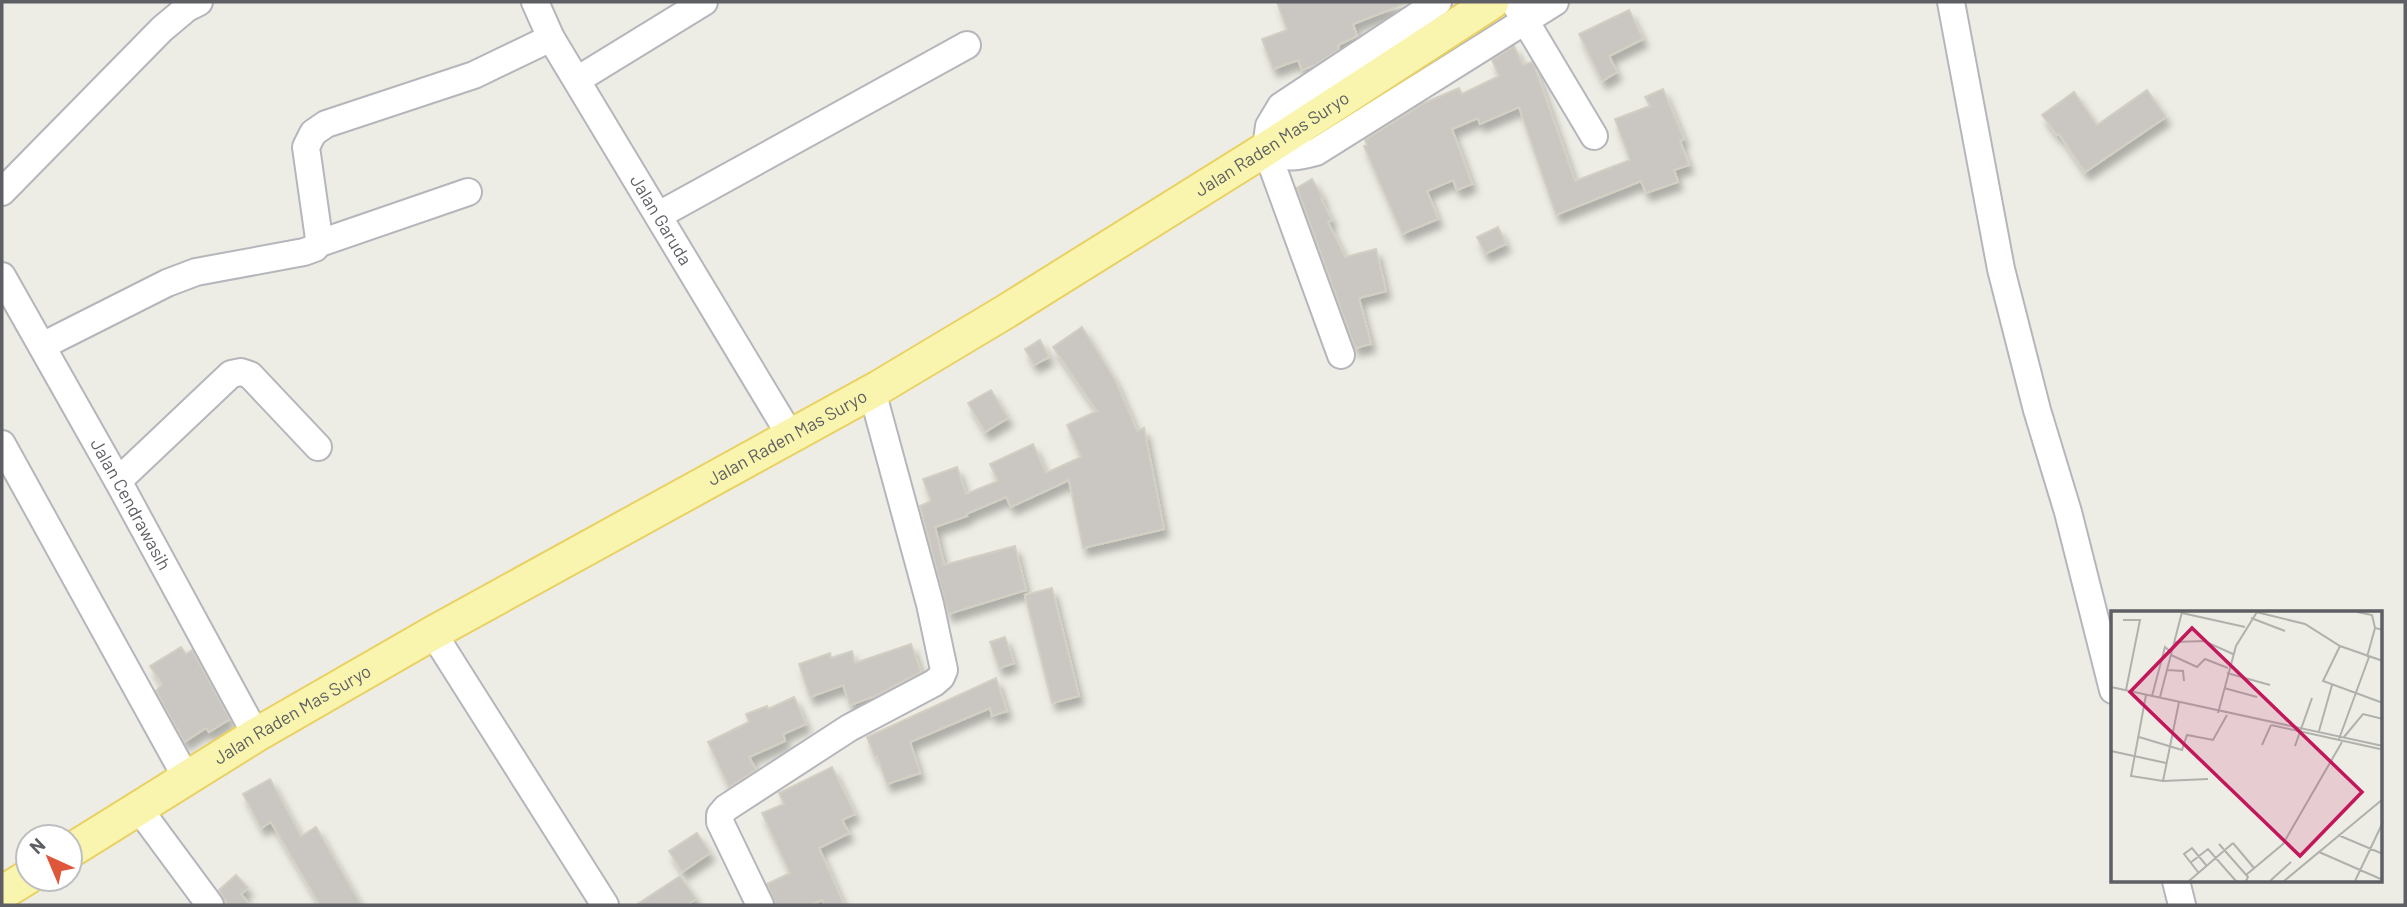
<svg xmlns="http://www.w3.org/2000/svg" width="2407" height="907" viewBox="0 0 2407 907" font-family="Barlow,sans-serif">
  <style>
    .building { fill: #cac7c2; stroke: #d3cfc3; stroke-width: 2; filter: url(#shadow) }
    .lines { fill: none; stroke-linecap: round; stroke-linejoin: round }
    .minor-casing { stroke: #b5b6bb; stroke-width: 30 }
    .major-casing { stroke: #e9d163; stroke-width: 37 }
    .minor { stroke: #fff; stroke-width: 26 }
    .major { stroke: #faf5ae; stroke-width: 33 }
    .labels { text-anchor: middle; stroke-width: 6; stroke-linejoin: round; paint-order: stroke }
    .street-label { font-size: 18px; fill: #5d5f64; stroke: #fff }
    .inset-road { fill: none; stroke: #b0b0ad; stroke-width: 2 }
    .view { fill: #c2185b; fill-opacity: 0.15; stroke: #c2185b; stroke-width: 3.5 }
    .inset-edge { fill: none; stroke: #5d5f64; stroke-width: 3.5 }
  </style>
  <defs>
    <filter id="shadow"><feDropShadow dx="4.5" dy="8" stdDeviation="3.5" flood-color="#0004"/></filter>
  </defs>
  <rect width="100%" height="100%" fill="#eeede5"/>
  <g class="building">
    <polygon points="1277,2 1409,2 1353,24 1357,36 1338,45 1339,49 1315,65 1302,70 1298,60 1273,69 1262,39 1287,30"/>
    <polygon points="1629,10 1643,39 1609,56 1617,72 1602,81 1579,34"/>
    <polygon points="1514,46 1523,65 1532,62 1535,68 1575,181 1630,160 1615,119 1650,106 1645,97 1663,89 1684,139 1680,141 1689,165 1674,170 1678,182 1646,193 1641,181 1556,215 1519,107 1480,124 1478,118 1452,129 1472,184 1457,190 1453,180 1427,191 1438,219 1402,234 1364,146 1367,145 1365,140 1424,103 1459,88 1462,94 1499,76 1492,60"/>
    <polygon points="2147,90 2166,117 2085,172 2059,134 2057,135 2042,115 2074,92 2097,125"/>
    <polygon points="1312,179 1323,198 1321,199 1332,220 1328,222 1345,257 1376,249 1386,291 1359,298 1371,344 1355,348 1297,188"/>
    <polygon points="1498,227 1506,244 1485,254 1477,237"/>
    <polygon points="1082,327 1115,380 1137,431 1144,428 1164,529 1083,548 1069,480 1011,507 1006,497 966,514 967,516 935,527 944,565 1015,546 1026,590 948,614 920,506 931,501 923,479 957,467 966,494 998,481 990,464 1033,444 1046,473 1081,457 1067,425 1097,411 1053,347"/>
    <polygon points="1040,340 1049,357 1034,365 1025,349"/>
    <polygon points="991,390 1008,418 985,432 968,403"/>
    <polygon points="1052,588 1079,696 1052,703 1025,595"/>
    <polygon points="1005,637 1014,663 999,668 990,642"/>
    <polygon points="911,644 921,672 875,696 850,705 843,685 810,697 799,664 830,653 831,658 852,651 855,663"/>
    <polygon points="181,647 186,654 192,650 230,719 209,732 206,728 184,742 156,691 162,684 150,666"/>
    <polygon points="996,678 1007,711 992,716 990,708 910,742 920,773 887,784 877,756 875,757 867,737"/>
    <polygon points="794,697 806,724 783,734 785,741 749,757 756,770 729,787 708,742 749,722 746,714 767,706 768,709"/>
    <polygon points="832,767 855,814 842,820 849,833 819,848 844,905 825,905 822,900 811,905 776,905 767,884 790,873 762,813 784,804 779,793"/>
    <polygon points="270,779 301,836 316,827 361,905 320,905 271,822 261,828 243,794"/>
    <polygon points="697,833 710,853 682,872 669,851"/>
    <polygon points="236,875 248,888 241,894 250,905 228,905 219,890"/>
    <polygon points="680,876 696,899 687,905 636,905"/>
  </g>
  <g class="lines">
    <g class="minor-casing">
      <g id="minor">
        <path id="s1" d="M 535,2 L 551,38 L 790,435"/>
        <polyline points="1514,2 1594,136"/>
        <polyline points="1951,2 2001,269 2037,410 2068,512 2113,690"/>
        <polyline points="577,80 704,2"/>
        <path d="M 1266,149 C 1287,159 1294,158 1316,152 L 1555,2"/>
        <polyline points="2,192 162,29 187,8 199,2"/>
        <polyline points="659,215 967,45"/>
        <polyline points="317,244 468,192"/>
        <path id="s2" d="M 2,276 L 118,481 L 256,735"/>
        <polyline points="42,346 167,283 196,272 304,252 315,248 319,239 306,147 313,133 326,124 474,75 551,38"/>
        <polyline points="1341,355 1266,149 1269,126 1281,106 1438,2"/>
        <polyline points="2,444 187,779"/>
        <polyline points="118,481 231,374 241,372 250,375 318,447"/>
        <polyline points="433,633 605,905"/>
        <polyline points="139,809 210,905"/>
        <polyline points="2176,881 2182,905"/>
        <polyline points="760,905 720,822 720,815 726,808 849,728 934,683 941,677 944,670 930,604 872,391"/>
      </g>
    </g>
    <g class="major-casing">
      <g id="major">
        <path id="s3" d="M 70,851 L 256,735 L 433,633 L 878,388 L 1005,312 L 1266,149 L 1492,2"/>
        <polyline points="2,893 28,877"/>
      </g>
    </g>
    <use href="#minor" class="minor"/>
    <use href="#major" class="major"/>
  </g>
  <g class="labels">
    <g class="street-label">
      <text dy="6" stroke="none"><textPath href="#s3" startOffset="1395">Jalan Raden Mas Suryo</textPath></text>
      <text dy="6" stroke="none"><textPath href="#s1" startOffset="252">Jalan Garuda</textPath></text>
      <text dy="6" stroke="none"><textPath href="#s3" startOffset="828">Jalan Raden Mas Suryo</textPath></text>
      <text dy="6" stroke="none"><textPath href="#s2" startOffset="262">Jalan Cendrawasih</textPath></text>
      <text dy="6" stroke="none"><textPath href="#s3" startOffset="261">Jalan Raden Mas Suryo</textPath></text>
    </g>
  </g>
  <g transform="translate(2111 611)">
    <rect width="271" height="271" fill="#eeede5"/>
    <path class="inset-road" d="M 145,1 L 194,13 L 229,35 L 272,50M 246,1 L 261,4 L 264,17 L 272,19M 71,2 L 134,16M 140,7 L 174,20M 12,9 L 29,9 L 15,79M 64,31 L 93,30 L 122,43M 229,35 L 212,70 L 272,92M 60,44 L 86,56 L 94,48 L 117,57M 256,46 L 264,17M 56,59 L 72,60 L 73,70M 116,62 L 159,74M 0,76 L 272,135M 113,77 L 146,86M 35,84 L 20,165 L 52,170 L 97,168M 41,85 L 54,36 L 61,42M 49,86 L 71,1M 107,102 L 125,35 L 146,1M 160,114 L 269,138M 208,120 L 221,74M 28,126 L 71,139 L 76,124 L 102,129 L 116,104M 233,126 L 252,103 L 272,108M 228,128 L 258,46M 151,134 L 160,114M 184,135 L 201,87M 0,140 L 55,152M 52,170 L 68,91M 227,224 L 272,243M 122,232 L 143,257M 108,233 L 137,266 L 135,270M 208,241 L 272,269M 79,252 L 97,238 L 125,270M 87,261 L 73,243 L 81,237 L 95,254M 135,264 L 172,233 L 231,131M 78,270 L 122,232M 159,270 L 180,251M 173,270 L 272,188M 244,270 L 272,211"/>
    <path class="view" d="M 81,17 L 251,181 L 189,245 L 19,81 Z"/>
    <rect width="271" height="271" class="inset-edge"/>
  </g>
  <rect width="2407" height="907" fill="none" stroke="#5d5f64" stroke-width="7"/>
  <g transform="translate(49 858) rotate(316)"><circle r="33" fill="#ffffff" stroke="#bebfc1" stroke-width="2"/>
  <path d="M0-5L12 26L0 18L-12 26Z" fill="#df573a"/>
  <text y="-10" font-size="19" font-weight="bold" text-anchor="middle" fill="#5d5f64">N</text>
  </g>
</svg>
